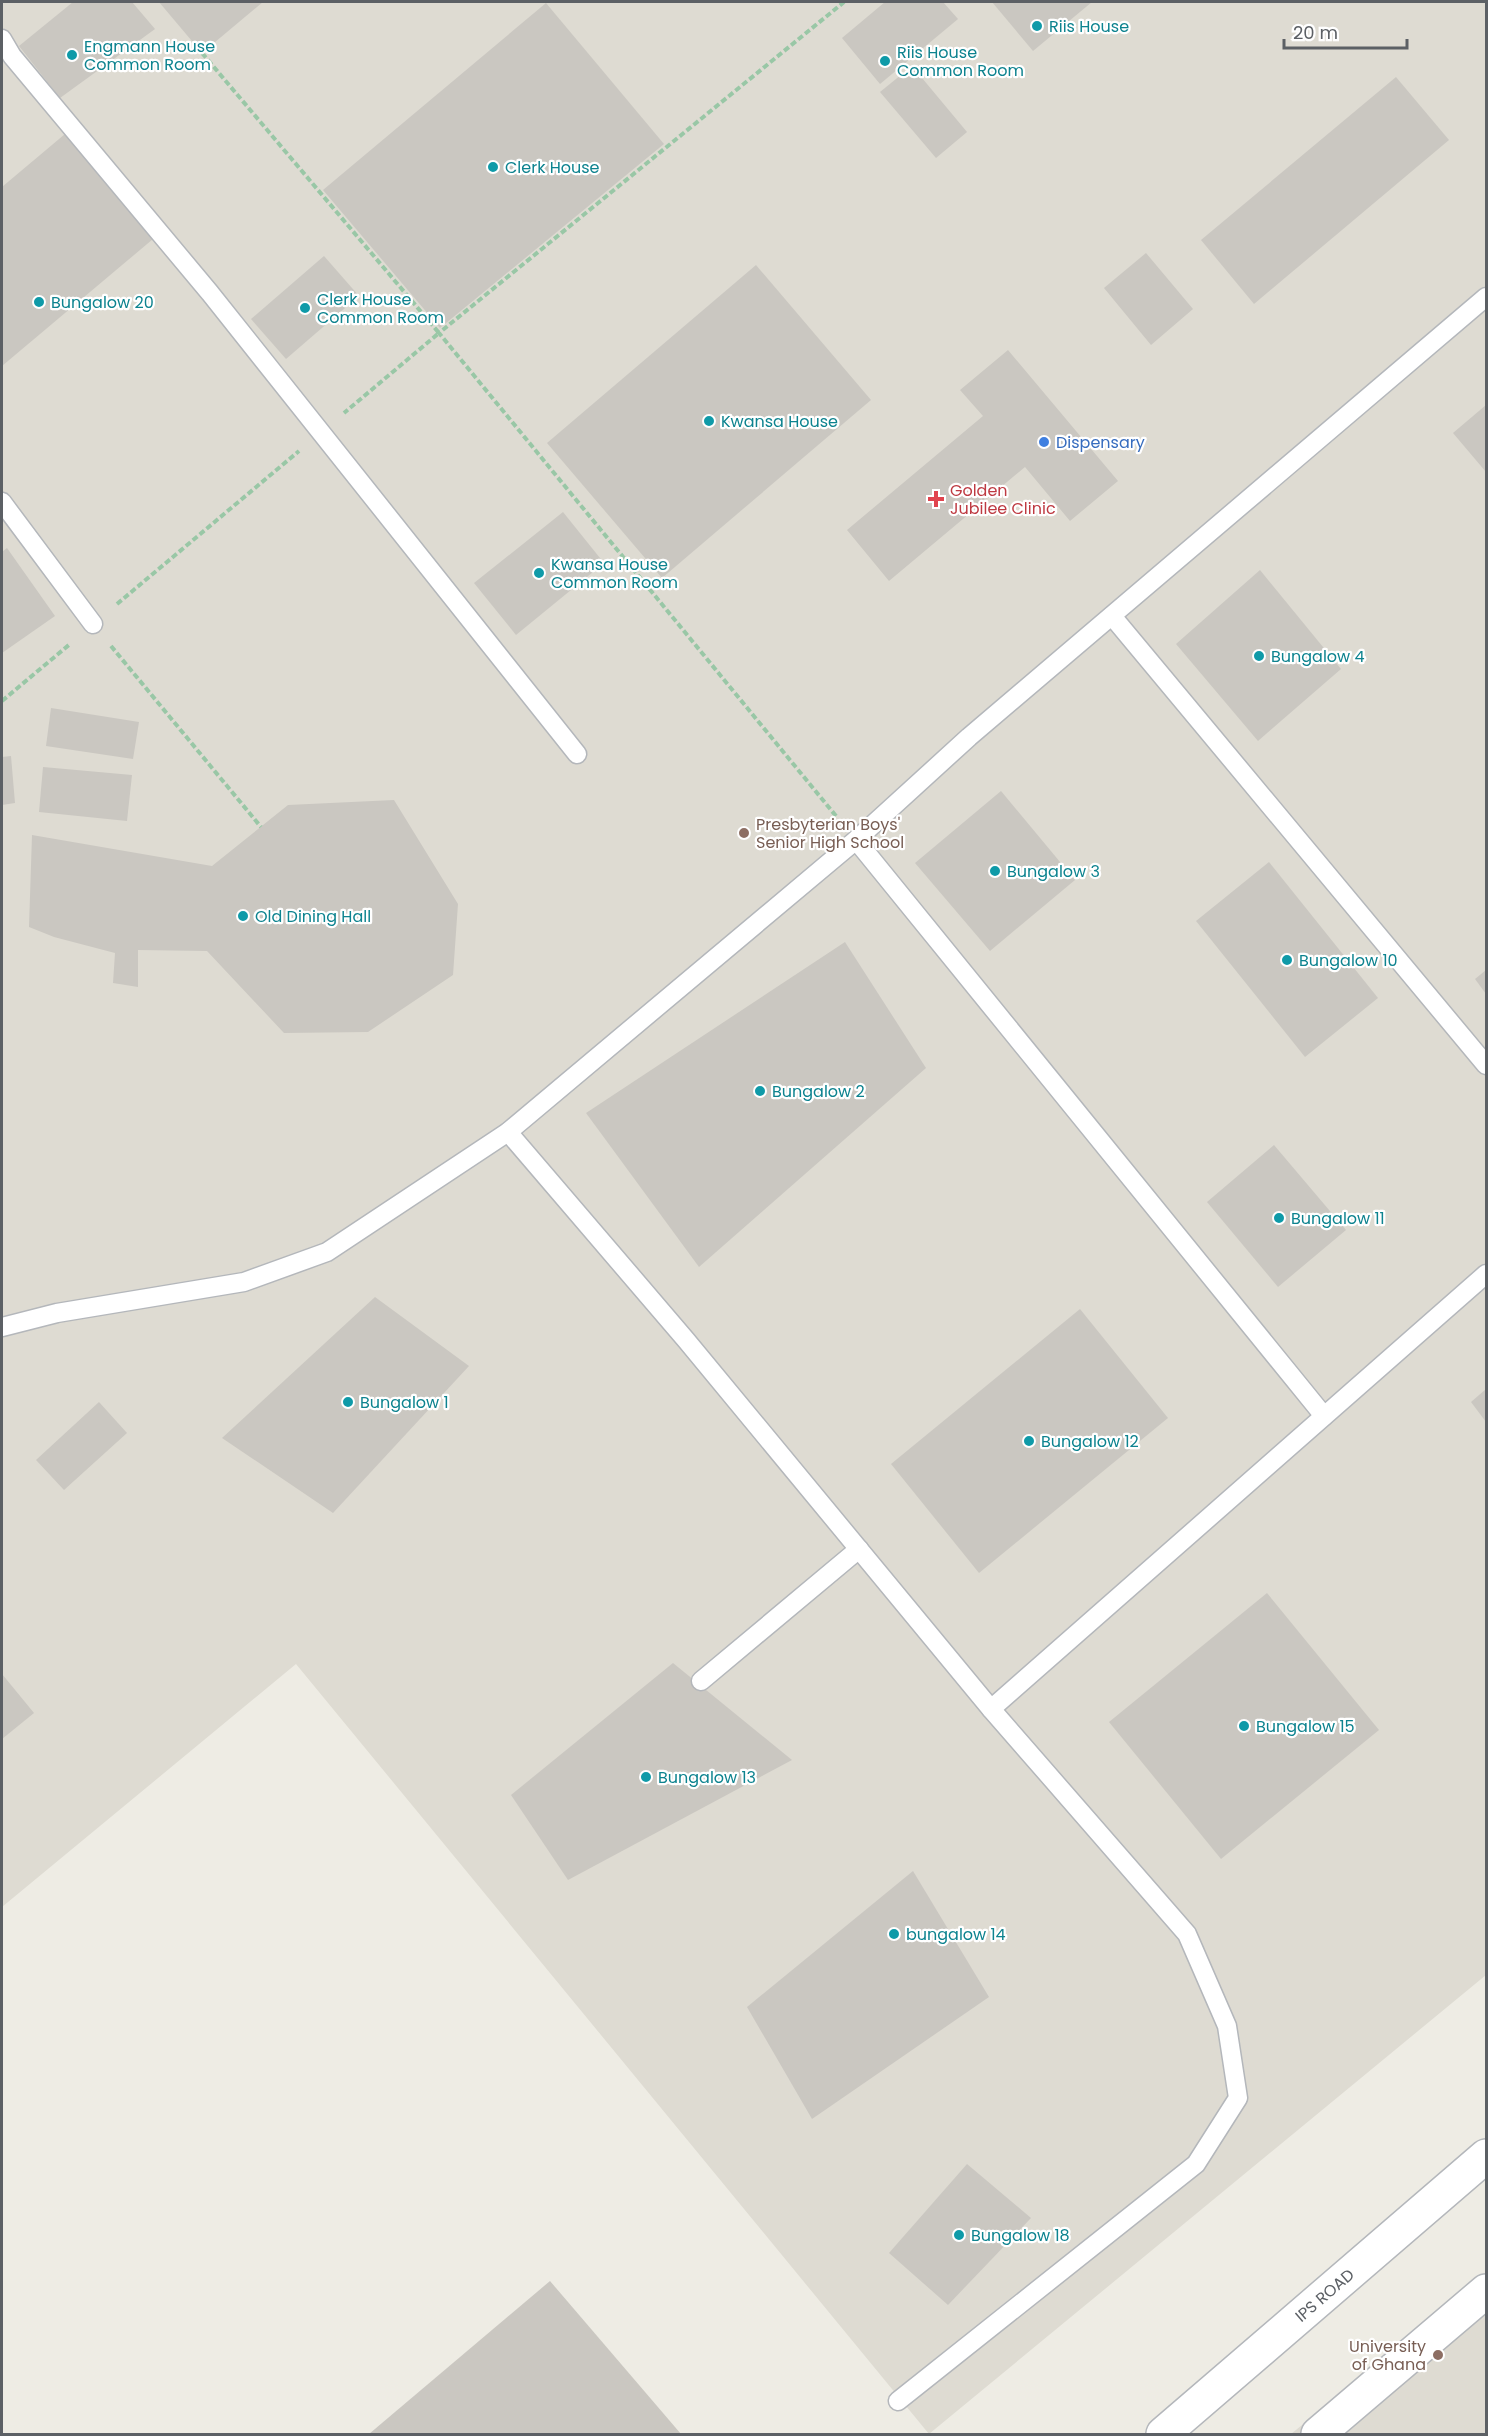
<svg xmlns="http://www.w3.org/2000/svg" width="1488" height="2436" viewBox="0 0 1488 2436" font-family="Poppins,sans-serif">
  <style>
    .education { fill: #dedbd2 }
    .building { fill: #cac7c1 }
    .lines { fill: none; stroke-linecap: round; stroke-linejoin: round }
    .service-casing { stroke: #b4b7bb; stroke-width: 21 }
    .minor-casing { stroke: #b4b7bb; stroke-width: 36 }
    .tertiary-casing { stroke: #b4b7bb; stroke-width: 36 }
    .path { stroke: #99c7a6; stroke-width: 4; stroke-dasharray: 6 3; stroke-linecap: butt }
    .service { stroke: #fff; stroke-width: 18 }
    .minor { stroke: #fff; stroke-width: 33 }
    .tertiary { stroke: #fff; stroke-width: 33 }
    .culture-dot { fill: #0f9aa8; stroke: #fff; stroke-width: 2 }
    .shop-dot { fill: #3f7fe0; stroke: #fff; stroke-width: 2 }
    .health-dot { fill: #e0444e; stroke: #fff; stroke-width: 2 }
    .education-dot { fill: #8d6e63; stroke: #fff; stroke-width: 2 }
    .labels { text-anchor: middle; stroke-width: 4.5; stroke-linejoin: round; paint-order: stroke }
    .culture-label { font-size: 16px; fill: #0d838f; stroke: #fff; text-anchor: start }
    .shop-label { font-size: 16px; fill: #366cbe; stroke: #fff; text-anchor: start }
    .health-label { font-size: 16px; fill: #be3a42; stroke: #fff; text-anchor: start }
    .education-label { font-size: 16px; fill: #785e54; stroke: #fff; text-anchor: start }
    .street-label { font-size: 16px; fill: #5c6065; stroke: #fff }
  </style>
  <rect width="100%" height="100%" fill="#eeece4"/>
  <g class="education">
    <polygon points="2,2 1486,2 1486,1975 929,2434 296,1664 2,1907"/>
    <polygon points="1486,2276 1486,2434 1291,2434"/>
  </g>
  <g class="building">
    <polygon points="73,2 132,2 155,29 60,98 19,46"/>
    <polygon points="159,2 263,2 202,53"/>
    <polygon points="885,2 943,2 958,19 880,84 842,38"/>
    <polygon points="992,2 1092,2 1033,51"/>
    <polygon points="546,3 664,144 440,328 323,190"/>
    <polygon points="912,66 967,132 936,158 880,92"/>
    <polygon points="1396,77 1449,140 1254,304 1201,240"/>
    <polygon points="65,134 153,239 2,366 2,187"/>
    <polygon points="1146,253 1193,309 1151,345 1104,288"/>
    <polygon points="324,256 359,296 286,359 251,319"/>
    <polygon points="756,265 871,400 662,578 547,443"/>
    <polygon points="1008,350 1118,481 1070,521 1025,467 889,581 847,530 983,416 960,390"/>
    <polygon points="1486,405 1486,472 1453,433"/>
    <polygon points="563,512 604,563 516,635 474,583"/>
    <polygon points="7,548 55,616 2,653 2,552"/>
    <polygon points="1260,570 1341,669 1258,741 1176,644"/>
    <polygon points="51,708 139,722 133,759 46,746"/>
    <polygon points="11,756 15,803 2,805 2,757"/>
    <polygon points="43,767 132,775 127,821 39,812"/>
    <polygon points="1001,791 1075,880 990,951 915,863"/>
    <polygon points="394,800 458,904 453,975 368,1032 284,1033 207,951 138,950 138,987 113,983 115,953 54,937 29,927 32,835 212,866 288,805"/>
    <polygon points="1269,862 1378,998 1305,1057 1196,921"/>
    <polygon points="845,942 926,1068 699,1267 586,1113"/>
    <polygon points="1486,970 1486,994 1475,979"/>
    <polygon points="1274,1145 1346,1230 1278,1287 1207,1202"/>
    <polygon points="375,1297 469,1366 333,1513 222,1438"/>
    <polygon points="1080,1309 1168,1418 979,1573 891,1464"/>
    <polygon points="1486,1389 1486,1422 1471,1402"/>
    <polygon points="99,1402 127,1433 64,1490 36,1460"/>
    <polygon points="1267,1593 1379,1730 1221,1859 1109,1722"/>
    <polygon points="673,1663 792,1760 568,1880 511,1795"/>
    <polygon points="2,1674 34,1713 2,1739"/>
    <polygon points="913,1871 989,1997 812,2119 747,2007"/>
    <polygon points="967,2164 1031,2218 948,2305 889,2253"/>
    <polygon points="550,2281 681,2434 369,2434"/>
  </g>
  <g class="lines">
    <g class="service-casing">
      <g id="service">
        <polyline points="2,39 12,56 210,293 577,754"/>
        <polyline points="2,502 93,624"/>
        <polyline points="1112,616 1486,1065"/>
        <polyline points="856,840 1324,1416"/>
        <polyline points="508,1132 686,1340 991,1709 1187,1934 1227,2026 1238,2098 1196,2164 898,2401"/>
        <polyline points="2,1327 57,1313 244,1282 327,1252 508,1132 856,840 969,737 1486,297"/>
        <polyline points="701,1681 859,1549"/>
        <polyline points="991,1709 1486,1274"/>
      </g>
    </g>
    <g class="minor-casing">
      <polyline id="minor" points="1318,2434 1486,2291"/>
    </g>
    <g class="tertiary-casing">
      <g id="tertiary">
        <path id="s1" d="M 1163,2434 L 1486,2156"/>
      </g>
    </g>
    <g class="path">
      <polyline points="202,53 439,333 344,413"/>
      <polyline points="117,604 299,451"/>
      <polyline points="111,646 261,827"/>
      <polyline points="2,701 70,644"/>
      <polyline points="836,816 439,333 844,2"/>
    </g>
    <use href="#service" class="service"/>
    <use href="#minor" class="minor"/>
    <use href="#tertiary" class="tertiary"/>
  </g>
  <g class="culture-dot">
    <circle cx="1037" cy="26" r="6"/>
    <circle cx="72" cy="55" r="6"/>
    <circle cx="885" cy="61" r="6"/>
    <circle cx="493" cy="167" r="6"/>
    <circle cx="39" cy="302" r="6"/>
    <circle cx="305" cy="308" r="6"/>
    <circle cx="709" cy="421" r="6"/>
    <circle cx="539" cy="573" r="6"/>
    <circle cx="1259" cy="656" r="6"/>
    <circle cx="995" cy="871" r="6"/>
    <circle cx="243" cy="916" r="6"/>
    <circle cx="1287" cy="960" r="6"/>
    <circle cx="760" cy="1091" r="6"/>
    <circle cx="1279" cy="1218" r="6"/>
    <circle cx="348" cy="1402" r="6"/>
    <circle cx="1029" cy="1441" r="6"/>
    <circle cx="1244" cy="1726" r="6"/>
    <circle cx="646" cy="1777" r="6"/>
    <circle cx="894" cy="1934" r="6"/>
    <circle cx="959" cy="2235" r="6"/>
  </g>
  <circle class="shop-dot" cx="1044" cy="442" r="6"/>
  <path class="health-dot" d="M933 490h6v6h6v6h-6v6h-6v-6h-6v-6h6z"/>
  <g class="education-dot">
    <circle cx="744" cy="833" r="6"/>
    <circle cx="1438" cy="2355" r="6"/>
  </g>
  <g class="labels">
    <g class="culture-label">
      <text x="1049" y="32">Riis House</text>
      <text x="84" y="52">Engmann House<tspan x="84" dy="18">Common Room</tspan></text>
      <text x="897" y="58">Riis House<tspan x="897" dy="18">Common Room</tspan></text>
      <text x="505" y="173">Clerk House</text>
      <text x="317" y="305">Clerk House<tspan x="317" dy="18">Common Room</tspan></text>
      <text x="51" y="308">Bungalow 20</text>
      <text x="721" y="427">Kwansa House</text>
      <text x="551" y="570">Kwansa House<tspan x="551" dy="18">Common Room</tspan></text>
      <text x="1271" y="662">Bungalow 4</text>
      <text x="1007" y="877">Bungalow 3</text>
      <text x="255" y="922">Old Dining Hall</text>
      <text x="1299" y="966">Bungalow 10</text>
      <text x="772" y="1097">Bungalow 2</text>
      <text x="1291" y="1224">Bungalow 11</text>
      <text x="360" y="1408">Bungalow 1</text>
      <text x="1041" y="1447">Bungalow 12</text>
      <text x="1256" y="1732">Bungalow 15</text>
      <text x="658" y="1783">Bungalow 13</text>
      <text x="906" y="1940">bungalow 14</text>
      <text x="971" y="2241">Bungalow 18</text>
    </g>
    <g class="shop-label">
      <text x="1056" y="448">Dispensary</text>
    </g>
    <g class="health-label">
      <text x="950" y="496">Golden<tspan x="950" dy="18">Jubilee Clinic</tspan></text>
    </g>
    <g class="education-label">
      <text x="756" y="830">Presbyterian Boys'<tspan x="756" dy="18">Senior High School</tspan></text>
      <text x="1426" y="2352" text-anchor="end">University<tspan x="1426" dy="18">of Ghana</tspan></text>
    </g>
    <g class="street-label">
      <text dy="6" stroke="none"><textPath href="#s1" startOffset="213">IPS ROAD</textPath></text>
    </g>
  </g>
  <rect width="1488" height="2436" fill="none" stroke="#5c6065" stroke-width="6"/>
  <path d="M1284 39v9h123v-9" fill="none" stroke="#5c6065" stroke-width="3"/>
  <text x="1293" y="39" font-size="18" fill="#5c6065" stroke="#ffffff" stroke-width="4.5" paint-order="stroke">20 m</text>
</svg>
